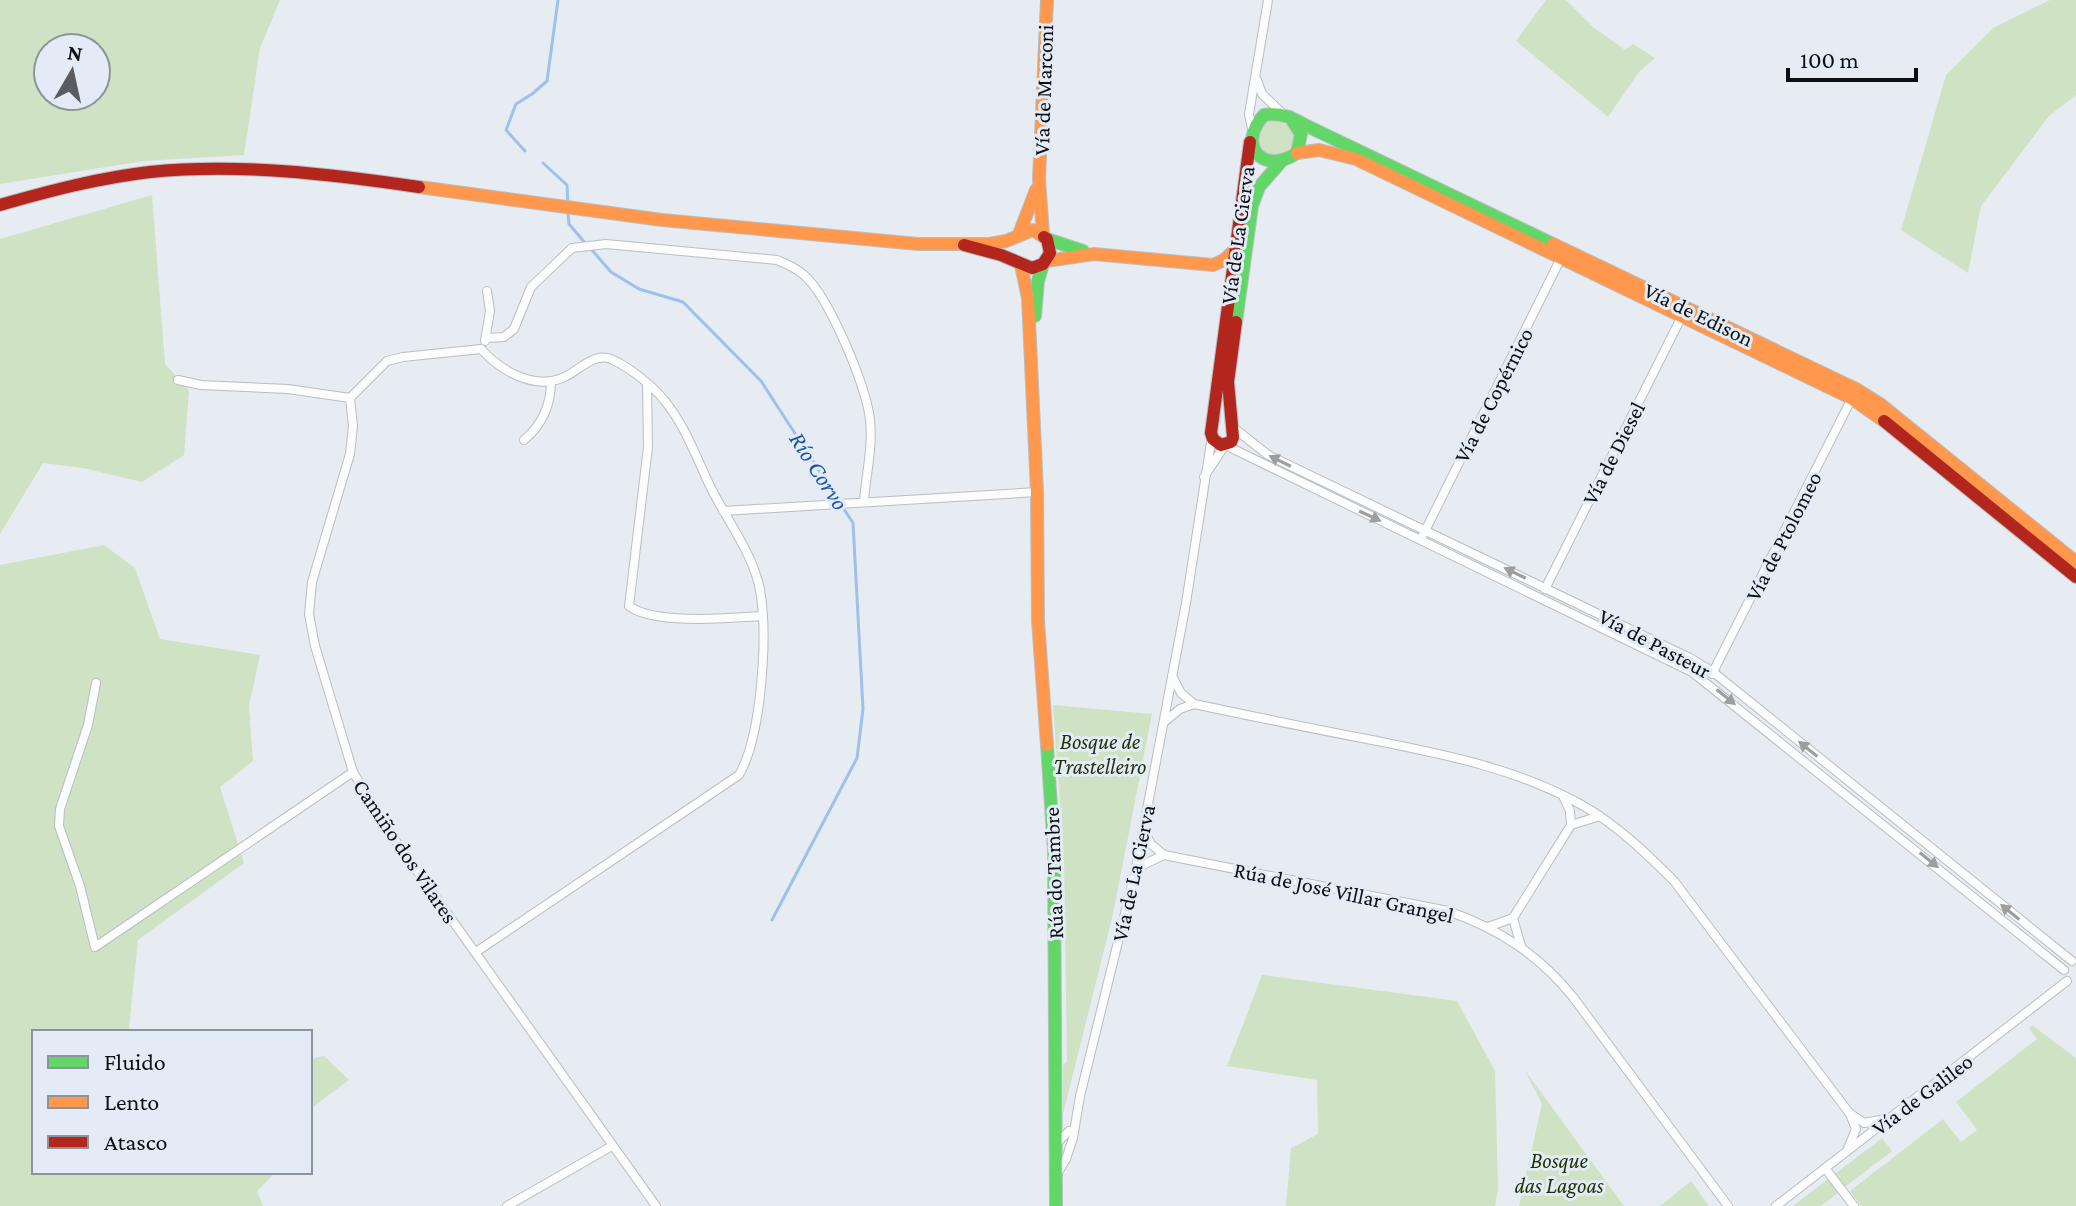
<svg xmlns="http://www.w3.org/2000/svg" width="2076" height="1206" viewBox="0 0 2076 1206" font-family="'Crimson Pro',serif">
  <style>
    .green { fill: #cfe2c4; fill-rule: evenodd }
    .lines { fill: none; stroke-linecap: round; stroke-linejoin: round }
    .stream { stroke: #9ec0eb; stroke-width: 3 }
    .street-casing { stroke: #babec2; stroke-width: 10 }
    .fast-casing { stroke: #babec2; stroke-width: 14 }
    .slow-casing { stroke: #babec2; stroke-width: 14 }
    .jam-casing { stroke: #babec2; stroke-width: 14 }
    .street { stroke: #fbfcfd; stroke-width: 8 }
    .fast { stroke: #63d668; stroke-width: 12 }
    .slow { stroke: #ff974d; stroke-width: 12 }
    .jam { stroke: #b3261e; stroke-width: 12 }
    .oneway { fill: #9c9e9f }
    .labels { text-anchor: middle; stroke-width: 6; stroke-linejoin: round; paint-order: stroke }
    .street-label { font-size: 22px; fill: #0d1013; stroke: #e3ebf6 }
    .park-label { font-size: 22px; font-style: italic; fill: #1d3200; stroke: #e3ebf6 }
    .water-label { font-size: 24px; font-style: italic; fill: #1b569d; stroke: #e3ebf6 }
  </style>
  <rect width="100%" height="100%" fill="#e7ecf2"/>
  <g class="green">
    <path d="M 0,0 L 280,0 L 260,48 L 244,155 L 144,161 L 0,184 ZM 48,48 L 96,48 L 96,96 L 48,96 Z"/>
    <polygon points="1546,0 1566,0 1593,27 1625,50 1633,44 1655,58 1639,72 1608,117 1516,41"/>
    <polygon points="2050,0 2076,0 2076,95 2049,116 1981,206 1968,273 1901,230 1946,75 1993,28"/>
    <circle cx="1276" cy="138" r="18"/>
    <polygon points="152,195 165,364 189,390 184,455 142,482 83,468 43,463 0,534 0,239"/>
    <polygon points="104,545 135,568 160,639 260,655 249,706 253,761 220,787 244,863 138,940 129,1028 132,1032 34,1032 34,1172 276,1172 257,1191 263,1206 0,1206 0,565"/>
    <polygon points="1053,705 1152,714 1113,914 1063,1114 1063,1065 1067,1062 1064,859"/>
    <polygon points="1262,975 1457,1001 1495,1071 1498,1189 1495,1206 1286,1206 1291,1148 1318,1134 1317,1080 1227,1066"/>
    <polygon points="2032,1025 2076,1058 2076,1206 1861,1206 1850,1191 1943,1119 1961,1142 1977,1130 1956,1102 2037,1039 2029,1028"/>
    <polygon points="324,1056 349,1080 310,1109 310,1059"/>
    <polygon points="1524,1069 1624,1206 1519,1206 1542,1104"/>
    <polygon points="1882,1138 1892,1151 1845,1187 1835,1174"/>
    <polygon points="1828,1179 1838,1193 1821,1206 1793,1206"/>
    <polygon points="1691,1181 1709,1206 1660,1206"/>
  </g>
  <g class="lines">
    <g class="stream">
      <polyline points="525,151 506,130 516,104 532,94 547,81 558,0"/>
      <polyline points="543,163 567,185 568,206"/>
      <polyline points="568,214 569,224 586,244"/>
      <polyline points="591,249 611,272 639,289 683,302 761,381 853,523 863,709 857,758 772,920"/>
    </g>
    <g class="street-casing">
      <g id="street">
        <polyline points="1257,80 1262,94 1282,113"/>
        <polyline points="1252,129 1249,114 1268,0"/>
        <path d="M 486,338 L 504,337 L 514,329 L 531,287 L 572,248 L 606,244 L 777,260 C 787,264 796,268 804,275 C 829,297 867,387 870,420 C 873,447 866,475 864,501"/>
        <polyline points="485,341 490,311 487,291"/>
        <polyline points="178,380 201,385 288,389 350,398"/>
        <path d="M 647,384 L 648,447 L 629,606 C 654,625 731,618 762,616"/>
        <polyline points="350,398 353,426 350,454 312,582 309,614 315,646 353,772 390,833 656,1206"/>
        <polyline points="350,398 387,361 403,357 481,349"/>
        <polyline points="1234,428 1268,455 1690,658 1713,672 2072,961"/>
        <path d="M 524,440 C 543,424 551,405 551,381"/>
        <polyline points="1204,477 1225,445 1692,672 2064,970"/>
        <polyline points="723,511 1037,492"/>
        <polyline points="1423,535 1563,254"/>
        <polyline points="1545,589 1684,312"/>
        <polyline points="1712,674 1854,394"/>
        <path d="M 1172,676 L 1181,693 L 1194,704 C 1251,716 1309,728 1367,739 C 1441,754 1513,767 1580,804 C 1616,824 1645,852 1674,881 L 1850,1114 L 1856,1129 L 1847,1151"/>
        <polyline points="96,683 88,725 60,809 59,826 80,886 95,947 353,772"/>
        <polyline points="1164,722 1180,709 1194,704"/>
        <polyline points="1571,825 1600,816"/>
        <path d="M 1143,830 L 1151,844 L 1164,855 L 1448,911 C 1499,929 1539,955 1573,997 L 1728,1206"/>
        <polyline points="1136,868 1164,855"/>
        <polyline points="1513,918 1521,946"/>
        <polyline points="1488,927 1513,918 1571,825 1570,811 1563,796"/>
        <path d="M 476,952 L 739,775 C 762,735 768,635 760,590 C 753,553 726,519 710,486 C 696,457 685,425 664,400 C 652,385 629,367 611,359 C 593,352 578,372 562,378 C 533,390 500,370 481,349"/>
        <polyline points="1851,1114 1864,1123 1886,1119"/>
        <polyline points="1057,1143 1069,1131"/>
        <polyline points="1825,1168 1854,1206"/>
        <polyline points="1057,1174 1066,1159 1073,1138 1080,1096 1135,873 1186,603 1212,436"/>
        <polyline points="507,1206 612,1146"/>
        <polyline points="1776,1206 2067,981"/>
      </g>
    </g>
    <g class="fast-casing">
      <g id="fast">
        <path d="M 1290,117 L 1301,134 L 1297,153 C 1263,176 1236,145 1264,115 C 1281,112 1293,118 1307,126 L 1553,244"/>
        <polyline points="1047,239 1083,251"/>
        <polyline points="1035,316 1038,281 1043,264"/>
        <polyline points="1236,322 1252,206 1259,187 1280,163"/>
        <polyline points="1047,745 1054,851 1056,1206"/>
      </g>
    </g>
    <g class="slow-casing">
      <g id="slow">
        <polyline points="1297,153 1319,150 1356,159 1851,398 1884,421"/>
        <polyline points="419,187 662,220 918,244 990,244 1006,241 1033,230 1044,237"/>
        <polyline points="1019,234 1036,190"/>
        <polyline points="1043,234 1039,179 1047,0"/>
        <polyline points="1553,244 1856,389 1880,404 2076,562"/>
        <polyline points="1046,261 1094,254 1213,265 1224,260 1235,250"/>
        <polyline points="1021,265 1028,298 1037,492 1038,621 1047,745"/>
      </g>
    </g>
    <g class="jam-casing">
      <g id="jam">
        <path d="M 0,205 C 49,191 98,178 150,172 C 239,163 330,174 419,187"/>
        <polyline points="964,245 1001,255 1032,268 1043,264 1050,253 1047,239 1044,237"/>
        <polyline points="1236,322 1228,382 1233,437 1231,442 1221,445 1213,439 1211,433 1250,142"/>
        <polyline points="1884,421 2076,577"/>
      </g>
    </g>
    <use href="#street" class="street"/>
    <use href="#fast" class="fast"/>
    <use href="#slow" class="slow"/>
    <use href="#jam" class="jam"/>
  </g>
  <defs><path id="oneway-solid" d="M-6-.8H1V-3.2L6.5 0L1 3.2V.8H-6Z" transform="scale(2)"/></defs>
  <g class="oneway">
    <use href="#oneway-solid" transform="translate(1280 461) rotate(-154)"/>
    <use href="#oneway-solid" transform="translate(1370 516) rotate(25)"/>
    <use href="#oneway-solid" transform="translate(1515 573) rotate(-154)"/>
    <use href="#oneway-solid" transform="translate(1726 697) rotate(39)"/>
    <use href="#oneway-solid" transform="translate(1808 749) rotate(-141)"/>
    <use href="#oneway-solid" transform="translate(1929 860) rotate(39)"/>
    <use href="#oneway-solid" transform="translate(2010 912) rotate(-141)"/>
  </g>
  <g class="labels">
    <g class="street-label">
      <text transform="translate(1043 90) rotate(-88)" y="8">Vía de Marconi</text>
      <text transform="translate(1237 235) rotate(-82)" y="8">Vía de La Cierva</text>
      <text transform="translate(1699 314) rotate(26)" y="8">Vía de Edison</text>
      <text transform="translate(1493 395) rotate(-63)" y="8">Vía de Copérnico</text>
      <text transform="translate(1613 453) rotate(-63)" y="8">Vía de Diesel</text>
      <text transform="translate(1783 536) rotate(-63)" y="8">Vía de Ptolomeo</text>
      <text transform="translate(1655 643) rotate(28)" y="8">Vía de Pasteur</text>
      <text transform="translate(406 851) rotate(56)" y="8">Camiño dos Vilares</text>
      <text transform="translate(1053 873) rotate(-92)" y="8">Rúa do Tambre</text>
      <text transform="translate(1133 873) rotate(-78)" y="8">Vía de La Cierva</text>
      <text transform="translate(1344 892) rotate(12)" y="8">Rúa de José Villar Grangel</text>
      <text transform="translate(1922 1094) rotate(-37)" y="8">Vía de Galileo</text>
    </g>
    <g class="park-label">
      <text x="1100" y="749">Bosque de<tspan x="1100" dy="25">Trastelleiro</tspan></text>
      <text x="1559" y="1168">Bosque<tspan x="1559" dy="25">das Lagoas</tspan></text>
    </g>
    <g class="water-label">
      <text transform="translate(819 471) rotate(57)" y="8">Río Corvo</text>
    </g>
  </g>
  <rect x="32" y="1030" width="280" height="144" fill="#e3ebf6" stroke="#8d939b" stroke-width="2"/>
  <rect x="48" y="1056" width="40" height="12" fill="#63d668" stroke="#8d939b" stroke-width="2"/>
  <text x="104" y="1070" font-size="24" fill="#0d1013">Fluido</text>
  <rect x="48" y="1096" width="40" height="12" fill="#ff974d" stroke="#8d939b" stroke-width="2"/>
  <text x="104" y="1110" font-size="24" fill="#0d1013">Lento</text>
  <rect x="48" y="1136" width="40" height="12" fill="#b3261e" stroke="#8d939b" stroke-width="2"/>
  <text x="104" y="1150" font-size="24" fill="#0d1013">Atasco</text>
  <g transform="translate(72 72) rotate(9)"><circle r="38" fill="#e3ebf6" stroke="#8d939b" stroke-width="2"/>
  <path d="M0-6L14 30L0 20L-14 30Z" fill="#595d61"/>
  <text y="-12" font-size="22" font-weight="bold" text-anchor="middle" fill="#0d1013">N</text>
  </g>
  <path d="M1788 68v12h128v-12" fill="none" stroke="#0d1013" stroke-width="4"/>
  <text x="1800" y="68" font-size="24" fill="#0d1013" stroke="#e3ebf6" stroke-width="6" paint-order="stroke">100 m</text>
</svg>
